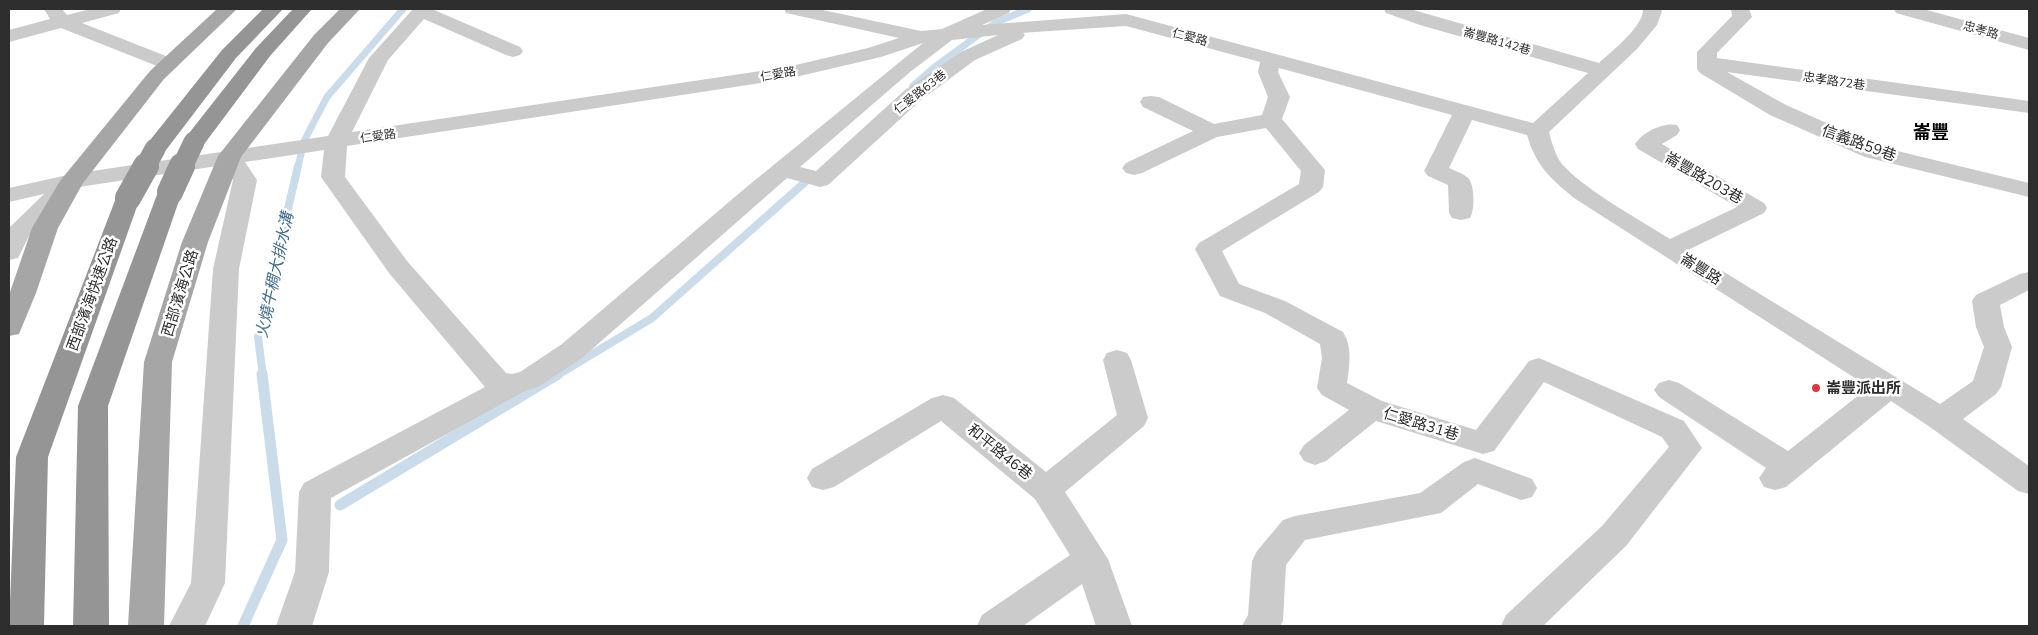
<svg xmlns="http://www.w3.org/2000/svg" width="2038" height="635" viewBox="0 0 2038 635" font-family="'Nunito Sans','Noto Sans TC',sans-serif">
  <style>
    .lines { fill: none; stroke-linecap: round; stroke-linejoin: round }
    .stream-far2 { stroke: #cadcea; stroke-width: 7 }
    .stream-far1 { stroke: #cadcea; stroke-width: 8 }
    .stream { stroke: #cadcea; stroke-width: 11 }
    .minor { fill: #cbcbcb; fill-rule: evenodd }
    .major { fill: #a6a6a6; fill-rule: evenodd }
    .highway { fill: #959595; fill-rule: evenodd }
    .highway-bridge-far1 { stroke: #959595; stroke-width: 21 }
    .highway-bridge { stroke: #959595; stroke-width: 26 }
    .poi-dot { fill: #dd383d; stroke: #fff; stroke-width: 2 }
    .labels { text-anchor: middle; stroke-width: 5; stroke-linejoin: round; paint-order: stroke }
    .far-street-label { font-size: 12px; fill: #2e2e2e; stroke: #fff }
    .street-label { font-size: 15px; fill: #2e2e2e; stroke: #fff }
    .poi-label { font-size: 15px; font-weight: bold; fill: #2e2e2e; stroke: #fff; text-anchor: start }
    .water-label { font-size: 16px; font-style: italic; fill: #406c8d; stroke: #fff }
    .quarter-label { font-size: 18px; font-weight: bold; fill: #000; stroke: #fff }
  </style>
  <rect width="100%" height="100%" fill="#fff"/>
  <g class="lines">
    <g class="stream-far2">
      <polyline points="913,86 936,66 995,23 1028,9"/>
      <polyline points="298,167 304,141 327,97 403,9"/>
    </g>
    <g class="stream-far1">
      <polyline points="263,376 258,337 298,166"/>
      <polyline points="556,376 652,318 812,176"/>
    </g>
    <g class="stream">
      <polyline points="340,505 558,374"/>
      <polyline points="243,626 282,540 262,374"/>
    </g>
    <g class="minor">
      <polygon points="44,9 62,9 67,15 91,9 121,9 119,13 82,23 176,60 179,64 176,68 169,70 162,68 61,28 9,42 9,30 50,19"/>
      <path d="M 413,9 L 432,9 L 520,47 L 523,51 L 520,55 L 513,57 L 506,55 L 424,19 L 388,60 L 352,132 L 787,67 L 868,48 L 899,38 L 786,13 L 784,9 L 818,9 L 921,31 L 942,29 L 987,9 L 1011,9 L 1009,13 L 982,25 L 1126,14 L 1533,123 L 1588,73 L 1420,25 L 1386,13 L 1384,9 L 1410,9 L 1599,63 C 1612,51 1644,26 1643,9 L 1661,9 L 1662,11 L 1657,25 L 1637,49 L 1549,132 C 1552,143 1555,155 1562,164 C 1586,191 1639,219 1670,239 L 1737,207 L 1638,149 L 1635,144 C 1643,132 1663,122 1677,125 L 1680,130 L 1677,135 L 1662,144 L 1764,203 L 1767,208 L 1764,213 L 1688,250 L 1940,404 L 1973,381 L 1984,347 L 1976,327 L 1972,301 L 1976,295 L 2020,274 L 2029,272 L 2029,290 L 2000,305 L 2004,327 L 2012,347 L 2001,387 L 1996,394 L 1963,419 L 2029,466 L 2029,494 L 2018,491 L 1930,427 L 1891,401 L 1786,487 L 1775,490 L 1764,487 L 1759,478 L 1766,468 L 1659,397 L 1654,390 L 1659,383 L 1669,380 L 1679,383 L 1788,451 L 1869,387 L 1574,198 C 1550,178 1536,166 1527,135 L 1472,120 L 1449,168 C 1455,171 1462,173 1467,177 C 1475,182 1475,211 1470,218 L 1461,220 L 1452,218 L 1449,213 L 1448,185 L 1428,176 L 1424,171 L 1452,115 L 1279,68 L 1278,72 L 1290,97 L 1282,119 L 1325,170 L 1323,187 L 1319,192 L 1222,251 L 1239,284 L 1285,301 L 1343,332 C 1353,348 1349,366 1347,383 L 1382,401 L 1476,430 L 1529,361 L 1539,358 L 1684,421 L 1702,448 L 1626,546 L 1543,626 L 1501,626 L 1506,615 L 1602,526 L 1669,447 L 1662,437 L 1544,382 L 1494,451 L 1483,454 L 1376,421 L 1326,461 L 1315,465 L 1304,461 L 1299,453 L 1304,445 L 1349,410 L 1322,395 L 1317,388 L 1322,358 L 1320,344 L 1265,313 L 1220,296 L 1195,249 L 1199,243 L 1299,184 L 1301,171 L 1266,128 L 1217,137 L 1142,173 L 1134,175 L 1126,173 L 1122,168 L 1126,163 L 1193,131 L 1143,107 L 1140,102 L 1143,97 L 1151,96 L 1159,97 L 1214,124 L 1262,115 L 1268,97 L 1258,72 L 1260,62 L 1126,26 L 1035,32 L 1023,33 L 1025,35 L 1022,39 L 975,60 L 921,100 L 828,185 L 820,187 L 787,178 L 582,358 L 540,386 L 523,392 L 331,498 L 329,572 L 312,626 L 276,626 L 295,572 L 299,492 L 304,483 L 485,387 L 389,273 L 321,177 L 324,150 L 245,162 L 257,180 L 239,269 L 225,583 L 205,626 L 169,626 L 191,583 L 213,269 L 233,180 L 224,165 L 79,187 L 29,236 L 18,258 L 9,260 L 9,228 L 44,194 L 9,202 L 9,188 L 72,174 L 328,136 L 369,58 ZM 998,35 L 961,52 L 905,90 L 816,171 L 800,167 L 910,72 L 952,40 ZM 923,43 L 743,190 L 562,344 L 520,372 L 512,374 L 506,373 L 407,261 L 345,177 L 347,146 L 787,79 L 881,57 Z"/>
      <polygon points="1731,9 1749,9 1752,17 1717,53 1717,58 2029,101 2029,113 1727,72 1786,105 1881,147 2029,183 2029,197 1865,157 1770,115 1700,73 1697,69 1697,52 1732,16"/>
      <polygon points="1894,9 1923,9 2029,38 2029,50 1896,13"/>
      <polygon points="1117,350 1127,353 1131,360 1148,418 1144,426 1065,492 1108,559 1132,626 1096,626 1082,584 1023,626 977,626 982,615 1070,555 1035,499 941,421 834,487 823,490 812,487 807,478 812,469 932,398 943,395 954,398 1046,472 1117,415 1103,360 1107,353"/>
      <polygon points="1475,458 1532,479 1537,488 1532,497 1521,500 1478,484 1441,513 1305,540 1286,565 1283,621 1280,626 1242,626 1248,615 1252,561 1257,551 1283,520 1295,516 1420,493 1464,462"/>
    </g>
    <g class="major">
      <polygon points="217,9 237,9 164,79 83,183 58,228 36,293 19,334 9,336 9,295 32,228 60,181 150,71"/>
      <polygon points="340,9 360,9 328,43 241,157 208,242 172,362 164,626 128,626 144,362 182,242 218,156 314,35"/>
    </g>
    <g class="highway">
      <polygon points="263,9 283,9 236,58 163,154 155,156 147,154 144,149 147,144 222,50"/>
      <polygon points="293,9 312,9 270,56 202,147 194,149 186,147 183,142 186,137 256,48"/>
      <polygon points="170,185 178,187 182,192 108,406 109,626 73,626 78,406 158,192 162,187"/>
      <polygon points="128,191 137,193 140,198 48,457 44,626 9,626 16,457 116,198 119,193"/>
    </g>
    <g class="highway-bridge-far1">
      <polyline points="145,167 155,149"/>
      <polyline points="182,167 194,142"/>
    </g>
    <g class="highway-bridge">
      <polyline points="170,192 182,166"/>
      <polyline points="128,198 146,166"/>
    </g>
  </g>
  <circle class="poi-dot" cx="1816" cy="388" r="5"/>
  <g class="labels">
    <g class="far-street-label">
      <text transform="translate(1981 30) rotate(16)" y="4">忠孝路</text>
      <text transform="translate(1190 37) rotate(15)" y="4">仁愛路</text>
      <text transform="translate(1497 41) rotate(16)" y="4">崙豐路142巷</text>
      <text transform="translate(778 74) rotate(-10)" y="4">仁愛路</text>
      <text transform="translate(1834 81) rotate(8)" y="4">忠孝路72巷</text>
      <text transform="translate(920 92) rotate(-38)" y="4">仁愛路63巷</text>
      <text transform="translate(378 136) rotate(-8)" y="4">仁愛路</text>
    </g>
    <g class="street-label">
      <text transform="translate(1859 143) rotate(20)" y="5">信義路59巷</text>
      <text transform="translate(1704 178) rotate(30)" y="5">崙豐路203巷</text>
      <text transform="translate(1701 269) rotate(32)" y="5">崙豐路</text>
      <text transform="translate(180 293) rotate(-73)" y="5">西部濱海公路</text>
      <text transform="translate(92 294) rotate(-70)" y="5">西部濱海快速公路</text>
      <text transform="translate(1421 424) rotate(17)" y="5">仁愛路31巷</text>
      <text transform="translate(1000 452) rotate(39)" y="5">和平路46巷</text>
    </g>
    <g class="poi-label">
      <text x="1826" y="393">崙豐派出所</text>
    </g>
    <g class="water-label">
      <text transform="translate(274 275) rotate(-78)" y="6">火燒牛稠大排水溝</text>
    </g>
    <g class="quarter-label">
      <text x="1931" y="138">崙豐</text>
    </g>
  </g>
  <rect width="2038" height="635" fill="none" stroke="#2e2e2e" stroke-width="20"/>
</svg>
